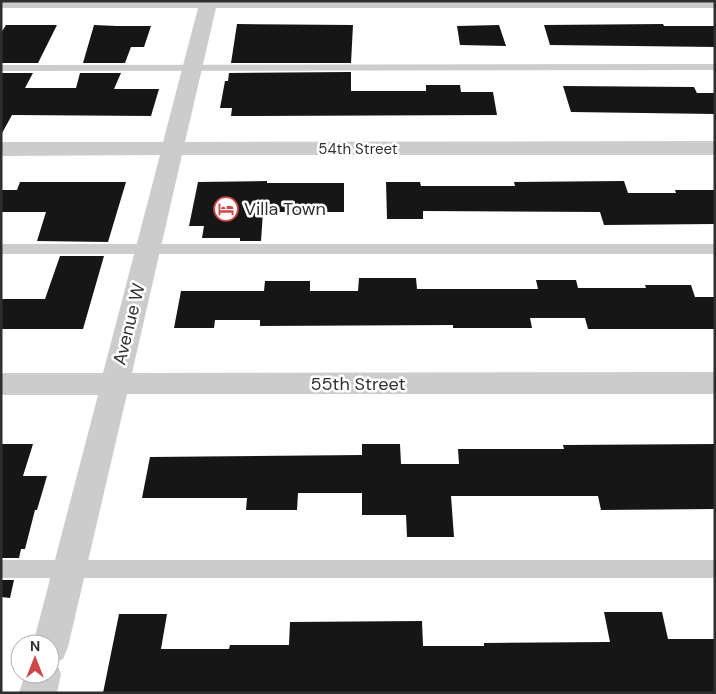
<svg xmlns="http://www.w3.org/2000/svg" width="716" height="694" viewBox="0 0 716 694" font-family="'DM Sans',sans-serif">
  <style>
    .building { fill: #161616 }
    .lines { fill: none; stroke-linecap: round; stroke-linejoin: round }
    .service { fill: #ccc; fill-rule: evenodd }
    .minor { fill: #ccc; fill-rule: evenodd }
    .labels { text-anchor: middle; stroke-width: 5; stroke-linejoin: round; paint-order: stroke }
    .far-street-label { font-size: 15px; fill: #2f2f2f; stroke: #fff }
    .poi-label { font-size: 18px; fill: #2f2f2f; stroke: #fff; text-anchor: start }
    .street-label { font-size: 18px; fill: #2f2f2f; stroke: #fff }
  </style>
  <rect width="100%" height="100%" fill="#fff"/>
  <g class="building">
    <polygon points="237,24 353,25 351,63 231,63"/>
    <polygon points="663,24 664,26 715,26 715,47 550,45 544,25"/>
    <polygon points="6,25 57,25 38,63 1,63 1,33"/>
    <polygon points="94,25 117,26 151,26 144,47 131,47 125,63 83,63"/>
    <polygon points="499,25 506,46 460,45 457,26"/>
    <polygon points="351,72 351,91 426,91 426,85 460,85 461,92 493,92 497,115 231,116 232,108 220,108 225,81 228,81 229,73"/>
    <polygon points="1,73 33,73 25,88 76,88 80,73 121,73 114,89 159,89 151,116 12,115 1,135"/>
    <polygon points="563,86 694,87 697,93 715,93 715,114 571,112"/>
    <polygon points="267,181 267,183 344,183 344,212 263,212 261,241 240,241 240,238 202,238 204,226 189,226 198,182"/>
    <polygon points="624,181 628,193 676,193 675,190 715,190 715,224 604,225 600,212 423,211 423,219 387,219 386,182 420,182 421,186 515,186 514,182"/>
    <polygon points="20,182 126,182 108,242 37,241 46,212 1,212 1,190 17,190"/>
    <polygon points="60,256 104,256 83,329 1,329 1,299 45,299"/>
    <polygon points="359,278 416,278 417,289 538,289 536,280 576,280 578,288 646,288 645,285 691,285 695,297 715,297 715,329 588,329 585,318 530,318 532,328 453,328 453,325 260,326 260,320 215,320 214,328 174,328 181,291 264,291 265,281 310,281 310,291 358,291"/>
    <polygon points="1,444 33,444 23,476 47,476 37,510 35,510 25,549 21,549 19,558 1,558"/>
    <polygon points="362,444 400,444 401,464 459,464 458,449 564,449 563,445 715,444 715,509 601,510 598,496 451,496 454,537 407,537 406,515 362,515 362,493 298,493 297,510 246,510 247,498 142,498 150,457 362,455"/>
    <polygon points="1,580 14,580 10,598 1,597"/>
    <polygon points="604,612 662,612 668,639 715,639 715,693 103,693 119,614 167,614 161,649 229,649 230,645 289,645 290,622 422,621 423,646 484,646 484,643 610,642"/>
  </g>
  <g class="lines">
    <g class="service">
      <polygon points="715,64 715,70 1,71 1,65"/>
      <rect x="1" y="244" width="714" height="10"/>
      <rect x="1" y="560" width="714" height="18"/>
    </g>
    <polygon class="minor" points="1,1 715,1 715,8 216,8 185,142 715,141 715,155 182,155 132,373 715,372 715,394 127,394 68,647 63,659 56,662 61,674 57,693 19,693 25,674 50,674 50,644 33,644 98,395 1,395 1,373 103,373 160,155 1,156 1,142 163,142 198,8 1,8"/>
  </g>
  <defs>
    <g id="hotel-ring" transform="scale(1.25)"><circle r="9.5" fill="#fff" stroke="#cf4848" stroke-width="1.5"/><path d="M-6-4.5h1.5V1H6V5H4.5V3h-9V5H-6ZM-4 0a1.8 1.8 0 1 1 3.6 0ZM.5 0V-2.5h3Q6-2.5 6 0Z" fill="#cf4848"/></g>
  </defs>
  <g fill-rule="evenodd">
    <use href="#hotel-ring" x="226" y="209"/>
  </g>
  <g class="labels">
    <g class="far-street-label">
      <text x="358" y="154">54th Street</text>
    </g>
    <g class="poi-label">
      <text x="244" y="215">Villa Town</text>
    </g>
    <g class="street-label">
      <text transform="translate(129 324) rotate(-76)" y="6">Avenue W</text>
      <text x="358" y="390">55th Street</text>
    </g>
  </g>
  <rect width="716" height="694" fill="none" stroke="#2f2f2f" stroke-width="5"/>
  <g transform="translate(35 659)"><circle r="24" fill="#ffffff" stroke="#acacac"/>
  <path d="M0-4L9 19L0 12L-9 19Z" fill="#cf4848"/>
  <text y="-8" font-size="14" font-weight="bold" text-anchor="middle" fill="#2f2f2f">N</text>
  </g>
</svg>
